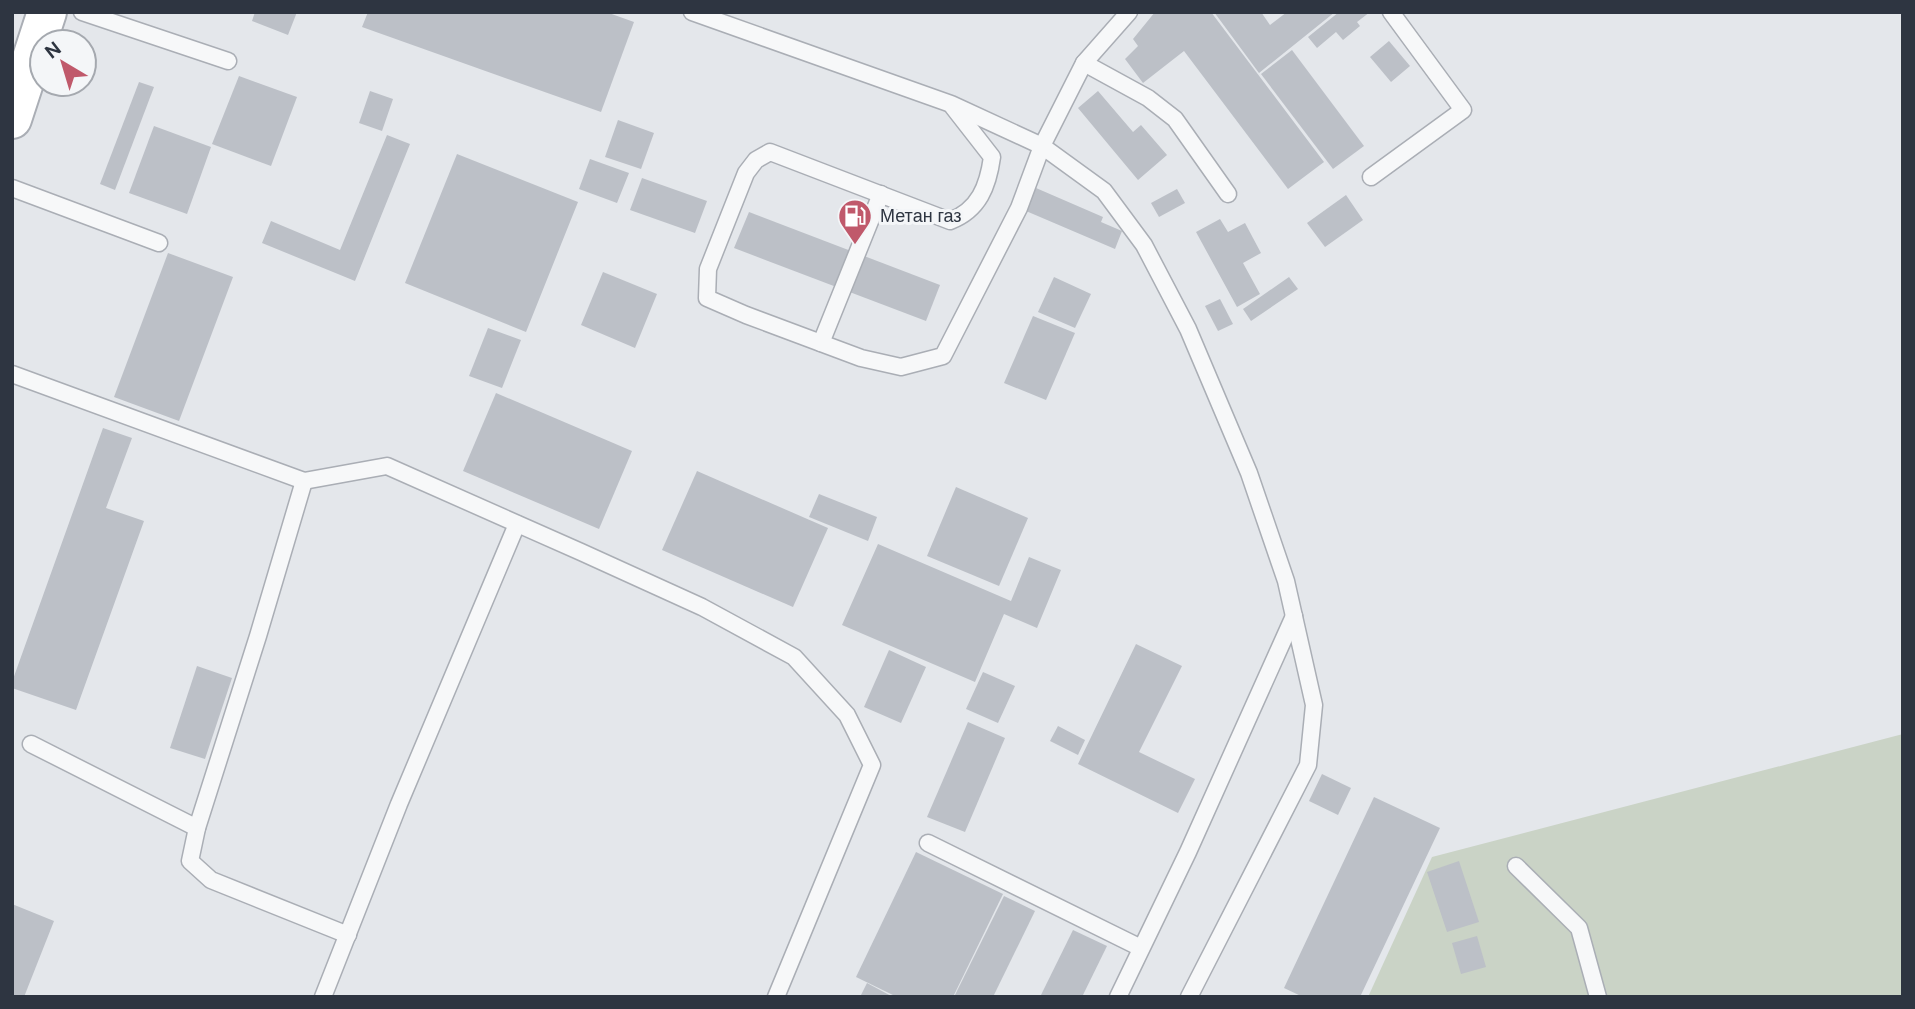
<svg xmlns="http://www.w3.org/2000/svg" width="1915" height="1009" viewBox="0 0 1915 1009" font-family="'DM Sans',sans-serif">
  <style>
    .green { fill: #cad3c6 }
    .building { fill: #bcc0c7 }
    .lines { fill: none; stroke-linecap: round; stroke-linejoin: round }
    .service-casing { stroke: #aaaeb5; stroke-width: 19 }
    .secondary-casing { stroke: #aaaeb5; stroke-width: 42 }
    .service { stroke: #f7f8f9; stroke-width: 16 }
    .secondary { stroke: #fff; stroke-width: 38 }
    .labels { text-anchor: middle; stroke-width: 6; stroke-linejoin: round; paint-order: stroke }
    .poi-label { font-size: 18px; fill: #2e3541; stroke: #f4f6f8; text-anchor: start }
  </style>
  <rect width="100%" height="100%" fill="#e4e7eb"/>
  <polygon class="green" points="1903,734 1903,997 1368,997 1432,857"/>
  <g class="building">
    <polygon points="255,12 297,12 288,35 252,21"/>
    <polygon points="368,12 606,12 634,22 601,112 362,27"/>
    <polygon points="1155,12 1211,12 1324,162 1288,189 1184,51 1143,83 1125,59 1138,46 1133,39"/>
    <polygon points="1214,12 1261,12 1270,25 1287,12 1335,12 1259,73"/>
    <polygon points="1339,12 1370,12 1357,22 1360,26 1343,40 1336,32 1317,48 1308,37"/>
    <polygon points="1389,41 1410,66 1391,82 1370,57"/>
    <polygon points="1292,50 1364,146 1333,169 1261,74"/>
    <polygon points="239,76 297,97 271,166 212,144"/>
    <polygon points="139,82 154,87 115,190 100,184"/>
    <polygon points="370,91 393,99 382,131 359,123"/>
    <polygon points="1098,91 1133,132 1141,125 1167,155 1138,180 1078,108"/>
    <polygon points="618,120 654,133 641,169 605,157"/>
    <polygon points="154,126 211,147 187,214 129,193"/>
    <polygon points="387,135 410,144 355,281 262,243 271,221 340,250"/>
    <polygon points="457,154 578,202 526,332 405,283"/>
    <polygon points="590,159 629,173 617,203 579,189"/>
    <polygon points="642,178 707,201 695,233 630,210"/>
    <polygon points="1036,188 1103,217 1101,222 1122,231 1115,249 1026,211"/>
    <polygon points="1177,189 1185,203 1159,217 1151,203"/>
    <polygon points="1346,195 1363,220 1325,247 1307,223"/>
    <polygon points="749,212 940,285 926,321 734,248"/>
    <polygon points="1220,219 1228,232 1245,223 1261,253 1243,263 1260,294 1237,307 1196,232"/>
    <polygon points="168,253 233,277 179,421 114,397"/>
    <polygon points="603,272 657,294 635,348 581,325"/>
    <polygon points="1054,277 1091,294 1075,328 1038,312"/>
    <polygon points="1289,277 1298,289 1251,321 1243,309"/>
    <polygon points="1220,299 1233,324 1218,331 1205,306"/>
    <polygon points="1033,316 1075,333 1046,400 1004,383"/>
    <polygon points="488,328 521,340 502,388 469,376"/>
    <polygon points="496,393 632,451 599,529 463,471"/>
    <polygon points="103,428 132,438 106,508 144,521 76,710 12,688 12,682"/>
    <polygon points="697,471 828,528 793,607 662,550"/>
    <polygon points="956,487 1028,518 999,586 927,556"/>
    <polygon points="819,494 877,517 868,541 809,517"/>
    <polygon points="878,544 1011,601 1029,557 1061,570 1037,628 1004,614 975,682 842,625"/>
    <polygon points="1136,644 1182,666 1139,752 1195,779 1178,813 1078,764"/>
    <polygon points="889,650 926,667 901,723 864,707"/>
    <polygon points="197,666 232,678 205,759 170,748"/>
    <polygon points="983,672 1015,686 998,723 966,709"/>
    <polygon points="968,722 1005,738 965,832 927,817"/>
    <polygon points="1058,726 1085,740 1078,755 1050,741"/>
    <polygon points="1322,774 1351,788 1338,815 1309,801"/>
    <polygon points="1374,797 1440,828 1360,997 1303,997 1284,988"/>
    <polygon points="916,852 1003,894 953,997 897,997 856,977"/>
    <polygon points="1459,861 1479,922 1447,932 1427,872"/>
    <polygon points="1004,896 1035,911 993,997 954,997"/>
    <polygon points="12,904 54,921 24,997 12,997"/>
    <polygon points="1073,930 1107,946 1082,997 1040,997"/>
    <polygon points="1477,936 1486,967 1461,974 1452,943"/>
    <polygon points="867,983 893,997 860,997"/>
  </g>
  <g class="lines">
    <g class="service-casing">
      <g id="service">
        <polyline points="82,12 228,61"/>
        <polyline points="692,12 951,104 1042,146 1104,191 1144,245 1188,329 1249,473 1286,581 1314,705 1308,765 1189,997"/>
        <polyline points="1084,63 1148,98 1175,119 1228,194"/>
        <path d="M 953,107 L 992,157 C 988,186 979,210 950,221 L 770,152 L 756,160 L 746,173 L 708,269 L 707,298 L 746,315 L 861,358 L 901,367 L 943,356 L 1019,208 L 1042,146 L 1084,63 L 1129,12"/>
        <polyline points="1371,177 1463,110 1391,12"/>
        <polyline points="12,188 159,243"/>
        <polyline points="821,343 881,194"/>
        <polyline points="12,374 304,481 387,466 581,552 702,607 794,657 847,715 872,765 776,997"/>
        <polyline points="304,481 258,636 197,828 190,861 211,880 348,935"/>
        <polyline points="31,744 197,828"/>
        <polyline points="928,843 1141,948"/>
        <polyline points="1516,866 1579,928 1598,997"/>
        <polyline points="323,997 399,804 517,524"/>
        <polyline points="1118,997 1188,852 1294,616"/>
      </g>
    </g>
    <g class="secondary-casing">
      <polyline id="secondary" points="12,119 47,12"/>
    </g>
    <use href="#service" class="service"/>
    <use href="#secondary" class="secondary"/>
  </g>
  <defs>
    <g id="fuel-pin" transform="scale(1.75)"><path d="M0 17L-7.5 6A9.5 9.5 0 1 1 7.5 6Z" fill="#c0596b" stroke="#f4f6f8"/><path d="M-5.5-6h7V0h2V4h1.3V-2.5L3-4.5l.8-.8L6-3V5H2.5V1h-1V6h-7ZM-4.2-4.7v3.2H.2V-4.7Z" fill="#fff"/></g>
  </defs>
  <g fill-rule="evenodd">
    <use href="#fuel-pin" x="855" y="216"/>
  </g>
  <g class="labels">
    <g class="poi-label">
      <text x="880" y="222">Метан газ</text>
    </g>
  </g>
  <rect width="1915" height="1009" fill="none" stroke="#2e3541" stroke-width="28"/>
  <g transform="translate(63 63) rotate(322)"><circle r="33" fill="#f4f6f8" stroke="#a5a9af" stroke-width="2"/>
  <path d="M0-5L12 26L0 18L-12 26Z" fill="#c0596b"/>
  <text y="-10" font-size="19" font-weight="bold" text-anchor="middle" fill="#2e3541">N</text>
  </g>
</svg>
